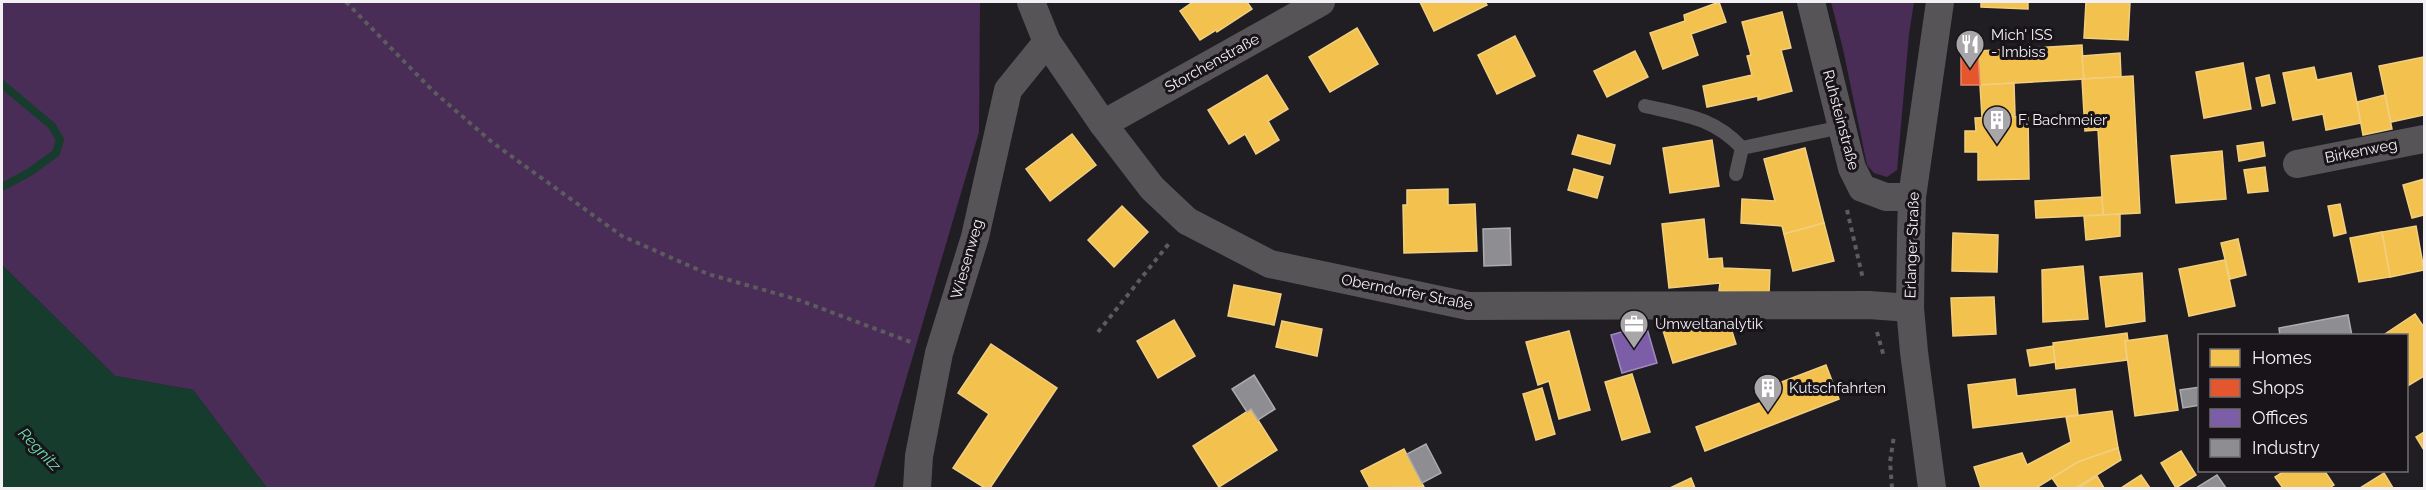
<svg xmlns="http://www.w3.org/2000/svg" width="2426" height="490" viewBox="0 0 2426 490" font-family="Raleway,sans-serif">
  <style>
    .green { fill: #492d57 }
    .water { fill: #153c2c }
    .homes { fill: #f2c14e; stroke: #f2cf80; stroke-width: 1.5 }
    .shops { fill: #e4572e; stroke: #e88569; stroke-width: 1.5 }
    .offices { fill: #7b5ea7; stroke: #9f8abe; stroke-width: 1.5 }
    .industry { fill: #8d8d92; stroke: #acabaf; stroke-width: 1.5 }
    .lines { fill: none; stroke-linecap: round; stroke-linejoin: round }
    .stream { stroke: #153c2c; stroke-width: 8 }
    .path { stroke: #5c5b5e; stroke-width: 4; stroke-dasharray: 4.5 4.5; stroke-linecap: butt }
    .lane { stroke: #565457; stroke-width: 14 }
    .street { stroke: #565457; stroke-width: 28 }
    .labels { text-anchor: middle; stroke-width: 6; stroke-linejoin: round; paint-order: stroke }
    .poi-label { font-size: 15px; fill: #f3f0f4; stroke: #18141a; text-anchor: start }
    .street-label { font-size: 15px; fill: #f3f0f4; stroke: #18141a }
    .water-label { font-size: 16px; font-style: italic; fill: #6cdcaa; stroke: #18141a }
  </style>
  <rect width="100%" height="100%" fill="#201e22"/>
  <g class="green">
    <polygon points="2,2 980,2 979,132 874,488 267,488 193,390 115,376 2,265"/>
    <polygon points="1831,2 1914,2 1909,34 1897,170 1887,177 1874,173 1867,165 1843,49"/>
  </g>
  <polygon class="water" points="2,265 115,376 193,390 267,488 2,488"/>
  <g class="homes">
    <polygon points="1193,2 1247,2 1252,9 1217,32 1216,30 1200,40 1180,11"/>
    <polygon points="1420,2 1485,2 1487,5 1434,31"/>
    <polygon points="1719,2 1726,22 1691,34 1698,55 1663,69 1650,33 1685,21 1684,15"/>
    <polygon points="1981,2 2028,2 2028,9 1981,7"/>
    <polygon points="2086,2 2130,2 2128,40 2084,38"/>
    <polygon points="1782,12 1791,48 1781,50 1792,91 1758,100 1758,96 1707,107 1703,86 1752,75 1747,56 1751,55 1742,22"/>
    <polygon points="1357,28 1378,64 1330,92 1309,57"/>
    <polygon points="1515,36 1535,76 1497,94 1478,55"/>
    <polygon points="2082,45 2084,79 1980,85 1978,51"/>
    <polygon points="1635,51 1648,77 1607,97 1594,71"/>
    <polygon points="2120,53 2121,77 2084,79 2082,56"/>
    <polygon points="2424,57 2424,115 2391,122 2379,66"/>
    <polygon points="2243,63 2251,109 2204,118 2196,72"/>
    <polygon points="2314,67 2317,80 2351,73 2361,123 2326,130 2323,114 2293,120 2283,73"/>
    <polygon points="1267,75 1288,109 1268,121 1279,140 1256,154 1245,134 1229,144 1208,110"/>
    <polygon points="2269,75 2275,103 2262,106 2256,78"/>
    <polygon points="2133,76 2140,213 2103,215 2098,130 2085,131 2082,79"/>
    <polygon points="2014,83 2015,115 1982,117 1980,85"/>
    <polygon points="2385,95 2392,129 2363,135 2357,102"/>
    <polygon points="2028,116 2029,179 1978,180 1978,152 1965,152 1965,131 1976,131 1975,118"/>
    <polygon points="1072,134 1096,165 1050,201 1026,169"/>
    <polygon points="1578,135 1615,145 1610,164 1572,154"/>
    <polygon points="1712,140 1719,186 1670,193 1663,148"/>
    <polygon points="2263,142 2265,156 2239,161 2237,146"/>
    <polygon points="1805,148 1824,223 1784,234 1782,226 1741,223 1742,199 1775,201 1764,159"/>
    <polygon points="2222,151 2226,199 2176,203 2171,156"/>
    <polygon points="2265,167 2268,191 2248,193 2244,170"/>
    <polygon points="1574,169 1603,177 1597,198 1568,190"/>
    <polygon points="2424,179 2424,215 2412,218 2403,185"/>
    <polygon points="1448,189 1448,205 1475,204 1477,251 1404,253 1403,205 1407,205 1407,190"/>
    <polygon points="2102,197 2103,215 2036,218 2035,201"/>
    <polygon points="2340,204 2346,233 2334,236 2328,206"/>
    <polygon points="1122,206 1148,232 1114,267 1088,240"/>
    <polygon points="2120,214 2120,236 2086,240 2084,216"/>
    <polygon points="1704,219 1708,259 1722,258 1723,268 1770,270 1769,294 1719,291 1720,283 1669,288 1662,224"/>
    <polygon points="1824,223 1834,261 1793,271 1784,234"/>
    <polygon points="2416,226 2424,270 2390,277 2382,232"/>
    <polygon points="2382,232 2390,277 2359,282 2350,238"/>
    <polygon points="1953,233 1998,235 1997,272 1952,271"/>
    <polygon points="2238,239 2246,275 2230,279 2221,243"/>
    <polygon points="2225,260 2235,306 2189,316 2179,269"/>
    <polygon points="2083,266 2088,319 2043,322 2042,270"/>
    <polygon points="2142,273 2145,321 2106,327 2100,277"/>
    <polygon points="1234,285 1281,294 1274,325 1228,316"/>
    <polygon points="1994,297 1996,334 1953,336 1951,298"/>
    <polygon points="1705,311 1726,312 1736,344 1673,363 1661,324"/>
    <polygon points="2415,314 2423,326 2424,325 2424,376 2406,387 2406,336 2382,336"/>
    <polygon points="1174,320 1195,356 1158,378 1137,341"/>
    <polygon points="1282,321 1322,329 1317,356 1276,347"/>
    <polygon points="1569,331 1590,410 1559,419 1549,381 1538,385 1526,342"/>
    <polygon points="2127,333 2128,341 2125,341 2127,360 2056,369 2053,343"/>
    <polygon points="2167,335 2178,410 2135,416 2125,341"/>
    <polygon points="991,344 1057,388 990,488 985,488 953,468 989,414 958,393"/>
    <polygon points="2053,346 2055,362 2030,366 2027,350"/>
    <polygon points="1826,365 1839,399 1705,451 1696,427 1770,399 1766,388"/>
    <polygon points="1632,374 1650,432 1622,440 1605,382"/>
    <polygon points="2015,379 2017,396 2075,389 2078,415 1973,428 1968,385"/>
    <polygon points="1542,388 1555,434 1536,440 1523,394"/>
    <polygon points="1251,409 1277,450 1219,487 1193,446"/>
    <polygon points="2112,411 2118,448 2078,462 2036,488 1981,488 1974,467 2022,453 2027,465 2071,442 2066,417"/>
    <polygon points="2424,432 2424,450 2416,437"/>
    <polygon points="2118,448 2121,460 2076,488 2059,488 2052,478 2078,462"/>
    <polygon points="1404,449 1424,487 1370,488 1361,471"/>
    <polygon points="2181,451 2196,475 2176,488 2161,463"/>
    <polygon points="2286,470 2324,470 2334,485 2329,488 2283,488 2275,477"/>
    <polygon points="2384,473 2393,488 2360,488"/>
    <polygon points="2141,475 2150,488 2121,488"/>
    <polygon points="2097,476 2104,488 2078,488"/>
    <polygon points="1691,478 1695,488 1670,488"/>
  </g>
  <polygon class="shops" points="1961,53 1978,54 1980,85 1961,85"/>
  <polygon class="offices" points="1646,325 1657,363 1622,373 1611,335"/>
  <g class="industry">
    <polygon points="1510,228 1511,265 1484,266 1483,229"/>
    <polygon points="2348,315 2352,336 2280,336 2279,328"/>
    <polygon points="1254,375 1275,409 1258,420 1251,409 1247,412 1232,389"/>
    <polygon points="2200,387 2200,405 2183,408 2180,390"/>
    <polygon points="1426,444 1441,473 1422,483 1407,454"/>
    <polygon points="2217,475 2226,488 2196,488"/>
  </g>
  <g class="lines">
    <polyline class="stream" points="2,84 52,126 60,140 56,153 30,172 2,187"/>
    <g class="path">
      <polyline points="346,2 433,91 493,143 622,236 708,274 799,300 913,343"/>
      <polyline points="1847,210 1863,279"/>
      <polyline points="1098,332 1171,241"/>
      <polyline points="1877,332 1884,357"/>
      <polyline points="1892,488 1890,462 1894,436"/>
    </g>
    <g class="lane">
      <path d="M 1645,106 C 1684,115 1713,117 1742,148 L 1736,174"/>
      <polyline points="1742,148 1842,127"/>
    </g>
    <g class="street">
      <polyline points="1031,2 1047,42 1103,124 1152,188 1187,221 1270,264 1468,306 1869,305 1910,308"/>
      <polyline points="1811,2 1852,168 1862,188 1886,197 1912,197"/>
      <polyline points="1103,124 1321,2"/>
      <polyline points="2297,164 2424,139"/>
      <polyline points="917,488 919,456 939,353 975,237 1008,90 1047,42"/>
      <polyline points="1932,488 1914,352 1910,308 1911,235 1912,197 1940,2"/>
    </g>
  </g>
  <defs>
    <g id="restaurant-pin" transform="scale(1.5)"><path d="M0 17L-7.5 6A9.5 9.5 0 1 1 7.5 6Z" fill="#a9a6aa" stroke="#18141a"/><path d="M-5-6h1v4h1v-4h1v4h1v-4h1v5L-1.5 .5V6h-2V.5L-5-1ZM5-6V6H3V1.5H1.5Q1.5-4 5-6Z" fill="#fff"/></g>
    <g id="building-pin" transform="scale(1.5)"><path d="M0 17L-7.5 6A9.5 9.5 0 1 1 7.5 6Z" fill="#a9a6aa" stroke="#18141a"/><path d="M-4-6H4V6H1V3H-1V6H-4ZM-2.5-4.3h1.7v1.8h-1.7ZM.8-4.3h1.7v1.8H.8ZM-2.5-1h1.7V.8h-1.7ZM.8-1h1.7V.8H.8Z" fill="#fff"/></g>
    <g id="office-pin" transform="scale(1.5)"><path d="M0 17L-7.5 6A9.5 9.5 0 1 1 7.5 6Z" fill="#a9a6aa" stroke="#18141a"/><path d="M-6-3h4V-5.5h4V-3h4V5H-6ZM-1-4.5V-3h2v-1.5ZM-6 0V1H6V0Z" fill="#fff"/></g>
  </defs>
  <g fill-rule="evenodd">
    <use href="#restaurant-pin" x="1970" y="44"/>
    <use href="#building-pin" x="1997" y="120"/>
    <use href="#office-pin" x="1634" y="324"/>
    <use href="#building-pin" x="1768" y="388"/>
  </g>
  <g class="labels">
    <g class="poi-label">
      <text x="1991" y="40">Mich' ISS<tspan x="1991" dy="17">- Imbiss</tspan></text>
      <text x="2018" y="125">F. Bachmeier</text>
      <text x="1655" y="329">Umweltanalytik</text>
      <text x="1789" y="393">Kutschfahrten</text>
    </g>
    <g class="street-label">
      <text transform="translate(1212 63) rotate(-29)" y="5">Storchenstraße</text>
      <text transform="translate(1841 120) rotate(75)" y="5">Ruhsteinstraße</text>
      <text transform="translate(2361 151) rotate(-11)" y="5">Birkenweg</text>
      <text transform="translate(1912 245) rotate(-88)" y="5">Erlanger Straße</text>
      <text transform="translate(967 259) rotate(-74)" y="5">Wiesenweg</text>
      <text transform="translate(1407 292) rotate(11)" y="5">Oberndorfer Straße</text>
    </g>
    <g class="water-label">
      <text transform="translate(40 449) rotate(46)" y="6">Regnitz</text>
    </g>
  </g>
  <rect width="2426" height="490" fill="none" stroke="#f3f0f4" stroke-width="6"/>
  <rect x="2198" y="334" width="210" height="138" fill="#18141a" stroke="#706c71" stroke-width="1.5"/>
  <rect x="2210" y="349" width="30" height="18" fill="#f2c14e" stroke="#706c71" stroke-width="1.5"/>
  <text x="2252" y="364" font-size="18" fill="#f3f0f4">Homes</text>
  <rect x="2210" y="379" width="30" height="18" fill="#e4572e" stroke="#706c71" stroke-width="1.5"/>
  <text x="2252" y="394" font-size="18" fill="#f3f0f4">Shops</text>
  <rect x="2210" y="409" width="30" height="18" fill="#7b5ea7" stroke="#706c71" stroke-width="1.5"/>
  <text x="2252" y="424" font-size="18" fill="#f3f0f4">Offices</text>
  <rect x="2210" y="439" width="30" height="18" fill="#8d8d92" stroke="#706c71" stroke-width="1.5"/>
  <text x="2252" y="454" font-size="18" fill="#f3f0f4">Industry</text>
</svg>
